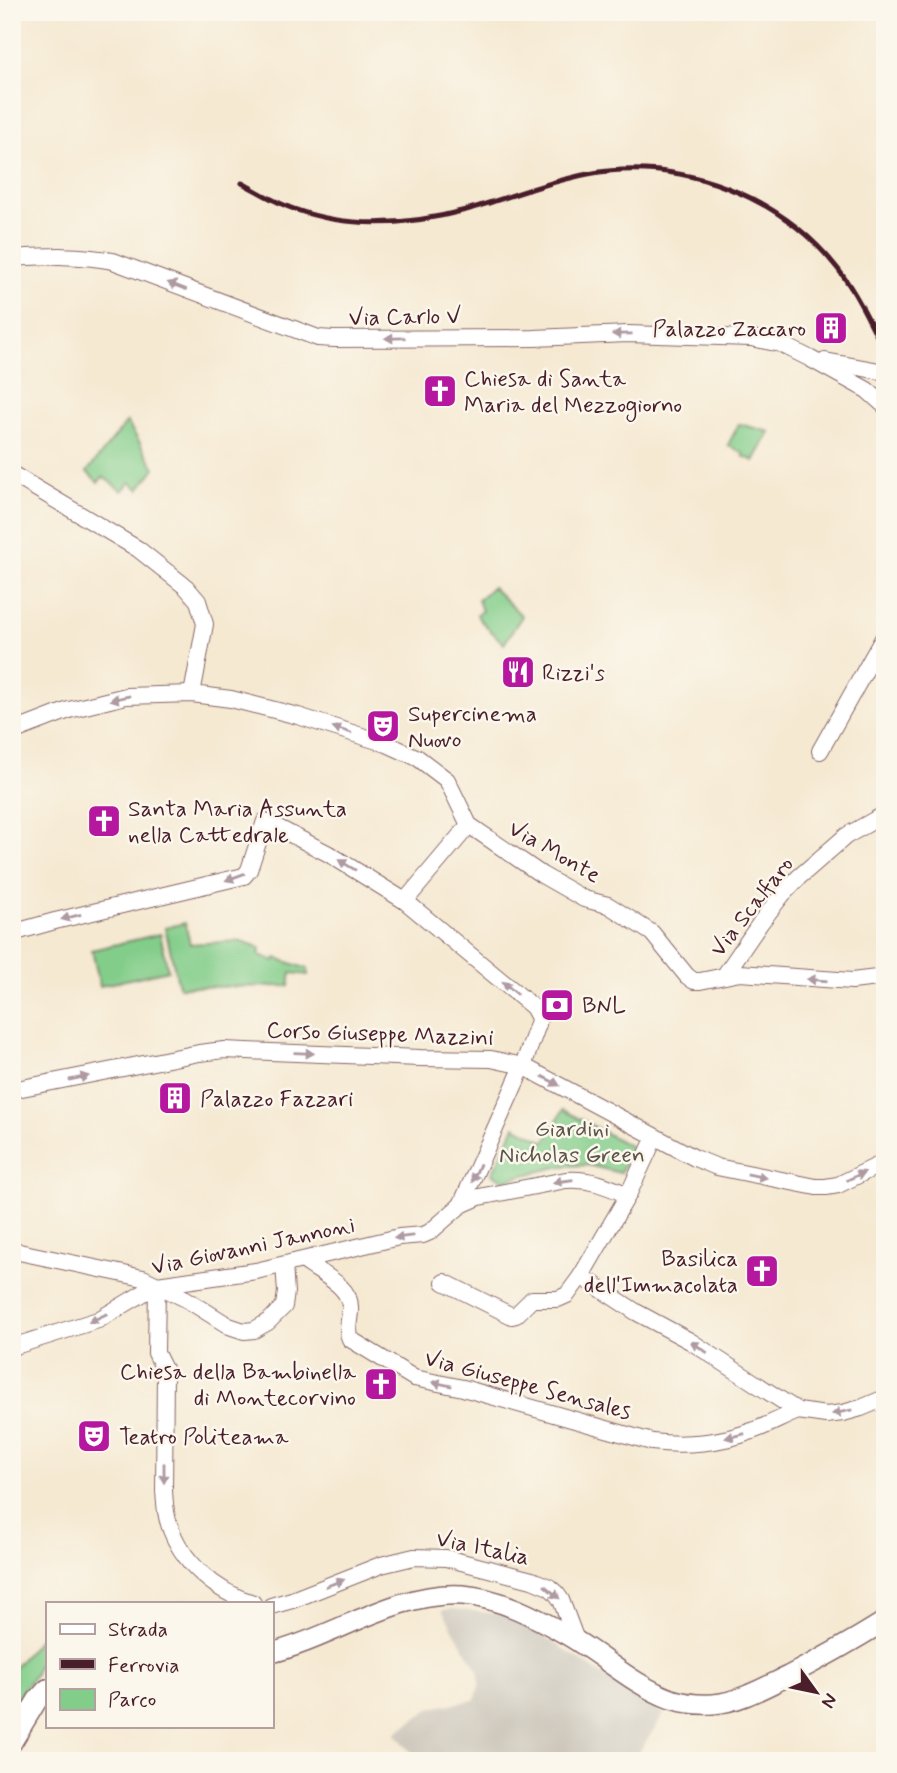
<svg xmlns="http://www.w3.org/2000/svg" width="897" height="1773" viewBox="0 0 897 1773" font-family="Mynerve,sans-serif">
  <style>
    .industrial { fill: #c9c3b8 }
    .green { fill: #83cd8a; stroke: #66765a; stroke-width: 2 }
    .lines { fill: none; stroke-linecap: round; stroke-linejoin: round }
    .minor-casing { stroke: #866665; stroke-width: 18 }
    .tertiary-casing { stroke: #866665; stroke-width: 22 }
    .minor { stroke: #fff; stroke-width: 16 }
    .tertiary { stroke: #fff; stroke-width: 19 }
    .rail { stroke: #4a1f2b; stroke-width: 5 }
    .oneway { fill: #ae9aa0 }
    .labels { text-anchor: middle; stroke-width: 5; stroke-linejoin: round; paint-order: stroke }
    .street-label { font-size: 23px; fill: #4a1f2b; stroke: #fbf7ec }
    .poi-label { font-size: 23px; fill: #4a1f2b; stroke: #fbf7ec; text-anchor: start }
    .park-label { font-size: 23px; fill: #5b5348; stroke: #fbf7ec }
  </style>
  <rect width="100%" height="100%" fill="#fbf7ec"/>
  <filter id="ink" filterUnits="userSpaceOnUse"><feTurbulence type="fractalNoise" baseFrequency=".0143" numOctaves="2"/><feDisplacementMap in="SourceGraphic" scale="14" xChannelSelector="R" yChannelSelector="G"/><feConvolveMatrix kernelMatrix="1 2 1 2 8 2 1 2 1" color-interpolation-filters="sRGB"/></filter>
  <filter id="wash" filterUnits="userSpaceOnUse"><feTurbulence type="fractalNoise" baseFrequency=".00686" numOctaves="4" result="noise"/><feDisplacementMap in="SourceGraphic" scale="28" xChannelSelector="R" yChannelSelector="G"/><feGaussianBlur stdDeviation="1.57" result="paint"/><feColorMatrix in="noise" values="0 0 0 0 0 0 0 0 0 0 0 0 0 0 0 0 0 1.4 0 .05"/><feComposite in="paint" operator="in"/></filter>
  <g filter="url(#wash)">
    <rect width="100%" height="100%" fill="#f5e9d2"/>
    <polygon class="industrial" points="453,1609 507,1615 541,1634 626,1691 664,1714 633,1761 418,1761 395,1733 431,1708 475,1700 480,1682 478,1671 442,1610"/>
    <g class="green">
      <polygon points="127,422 155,468 139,489 130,482 122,491 103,477 98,482 87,472"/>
      <polygon points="739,424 770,432 754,461 743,456 744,454 728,445"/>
      <polygon points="492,587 522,616 504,644 479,619 477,614 482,611 478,600"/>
      <polygon points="185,923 190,944 241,941 260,948 259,955 275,961 276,958 308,969 308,975 291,973 289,986 179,987 165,928"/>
      <polygon points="160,934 168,970 100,986 92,950"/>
      <polygon points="563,1110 633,1148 620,1173 588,1165 562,1166 504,1180 492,1174 515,1126 545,1142"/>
      <polygon points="43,1634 47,1639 47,1643 35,1674 12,1704 12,1670"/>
    </g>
  </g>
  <g filter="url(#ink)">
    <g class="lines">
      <g class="minor-casing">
        <g id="minor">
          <path d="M 12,258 C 46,256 79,254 113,261 L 318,338 L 334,339 L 534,338 L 628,334 L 751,338 L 781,344 L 809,358 L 867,390 L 885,406"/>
          <polyline points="825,361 885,372"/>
          <polyline points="12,474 138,549 186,587 198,601 205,624 192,694"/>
          <polyline points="12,732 69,710 126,696 192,694 231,699 298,716 387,744 418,758 447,780 469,825 542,875 584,899 608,905 652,933 687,976 694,981 700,981 740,973 852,981 885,977"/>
          <polyline points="820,751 885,635"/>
          <polyline points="405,901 469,825"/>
          <polyline points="12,933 55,921 244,876 249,870 265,821 329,854 405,901 533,1007 539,1018 538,1024 523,1066 461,1205"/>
          <polyline points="724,976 761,922 782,895 799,877 846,836 885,814"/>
          <polyline points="12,1090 199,1053 224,1050 420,1058 491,1059 523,1066 695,1158 717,1167 816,1187 826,1187 838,1185 885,1162"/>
          <polyline points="12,1248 19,1252 143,1278 186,1299 229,1326 244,1331 254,1330 268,1322 284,1306 286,1292 284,1265"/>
          <path d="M 304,1261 C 319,1273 350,1285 350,1307 C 351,1318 345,1329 350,1339 L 414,1378 L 463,1388 L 652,1442 C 684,1446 721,1443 752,1431 C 767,1426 783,1417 798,1411"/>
          <polyline points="581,1276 636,1312 690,1341 798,1411 826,1415 843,1413 861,1408 885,1398"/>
          <polyline points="444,1282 512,1316 516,1315 532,1299 558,1299 567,1295 581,1276 628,1195 655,1137"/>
          <path d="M 157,1285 L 156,1353 L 165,1371 L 164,1491 C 165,1503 165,1513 169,1524 C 181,1562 216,1592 253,1603"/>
          <path d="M 12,1347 L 98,1320 L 157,1285 L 256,1271 L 399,1237 L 423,1235 L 430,1232 L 461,1205 L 479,1197 L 566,1180 C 589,1178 607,1186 628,1195"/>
          <polyline points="271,1606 292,1600 381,1565 414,1557 446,1558 532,1580 549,1587 556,1593 561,1600 576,1640"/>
        </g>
      </g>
      <g class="tertiary-casing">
        <g id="tertiary">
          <path d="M 271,1653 C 333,1638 398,1590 463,1595 C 500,1598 536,1617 567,1635 C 602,1655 633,1685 671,1699 C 684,1703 700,1705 713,1704 C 739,1702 765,1687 788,1676 C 821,1659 853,1641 885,1621"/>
          <polyline points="12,1742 38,1699 47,1689"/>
        </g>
      </g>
      <use href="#minor" class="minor"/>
      <use href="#tertiary" class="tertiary"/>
      <path class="rail" d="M 242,183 C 259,192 276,203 294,209 C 349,229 410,225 466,210 C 507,198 546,182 588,174 C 681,157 780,195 838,269 C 857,294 871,324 885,352"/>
    </g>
    <defs><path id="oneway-solid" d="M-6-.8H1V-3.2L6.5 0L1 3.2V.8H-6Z" transform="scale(1.75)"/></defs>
    <g class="oneway">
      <use href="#oneway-solid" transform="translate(177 286) rotate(-159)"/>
      <use href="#oneway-solid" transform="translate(622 334) rotate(179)"/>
      <use href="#oneway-solid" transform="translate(395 338) rotate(179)"/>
      <use href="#oneway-solid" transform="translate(120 698) rotate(168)"/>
      <use href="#oneway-solid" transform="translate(342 730) rotate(-162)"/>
      <use href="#oneway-solid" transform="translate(347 865) rotate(-149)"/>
      <use href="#oneway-solid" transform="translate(235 877) rotate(160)"/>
      <use href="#oneway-solid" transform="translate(71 917) rotate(166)"/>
      <use href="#oneway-solid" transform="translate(817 980) rotate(-175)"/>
      <use href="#oneway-solid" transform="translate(510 988) rotate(-140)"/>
      <use href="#oneway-solid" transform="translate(304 1053) rotate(2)"/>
      <use href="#oneway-solid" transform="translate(79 1078) rotate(-11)"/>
      <use href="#oneway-solid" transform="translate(551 1081) rotate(28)"/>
      <use href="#oneway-solid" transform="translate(476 1173) rotate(114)"/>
      <use href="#oneway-solid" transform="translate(757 1176) rotate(11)"/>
      <use href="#oneway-solid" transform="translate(856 1176) rotate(-26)"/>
      <use href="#oneway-solid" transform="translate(563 1181) rotate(172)"/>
      <use href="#oneway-solid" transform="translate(404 1237) rotate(173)"/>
      <use href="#oneway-solid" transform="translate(98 1318) rotate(155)"/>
      <use href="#oneway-solid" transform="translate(699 1347) rotate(-146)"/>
      <use href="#oneway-solid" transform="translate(442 1384) rotate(-169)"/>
      <use href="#oneway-solid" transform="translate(842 1412) rotate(169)"/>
      <use href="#oneway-solid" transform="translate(735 1436) rotate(167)"/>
      <use href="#oneway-solid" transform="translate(164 1473) rotate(90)"/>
      <use href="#oneway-solid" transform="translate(335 1583) rotate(-21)"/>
      <use href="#oneway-solid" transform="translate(552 1592) rotate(41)"/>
    </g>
  </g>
  <defs>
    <g id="building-square" transform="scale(1.75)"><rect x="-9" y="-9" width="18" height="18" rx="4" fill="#b5179e" stroke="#fbf7ec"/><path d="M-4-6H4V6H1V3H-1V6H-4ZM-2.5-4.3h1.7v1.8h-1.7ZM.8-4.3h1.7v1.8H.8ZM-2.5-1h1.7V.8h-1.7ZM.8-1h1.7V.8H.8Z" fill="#fff"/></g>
    <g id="church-square" transform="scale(1.75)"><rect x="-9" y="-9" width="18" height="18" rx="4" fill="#b5179e" stroke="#fbf7ec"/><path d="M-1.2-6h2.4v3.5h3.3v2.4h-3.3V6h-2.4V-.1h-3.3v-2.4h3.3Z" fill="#fff"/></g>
    <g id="restaurant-square" transform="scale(1.75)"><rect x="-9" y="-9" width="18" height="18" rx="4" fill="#b5179e" stroke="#fbf7ec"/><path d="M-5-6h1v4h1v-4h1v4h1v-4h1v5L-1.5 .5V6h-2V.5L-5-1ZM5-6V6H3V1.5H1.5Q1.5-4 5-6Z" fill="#fff"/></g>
    <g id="theatre-square" transform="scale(1.75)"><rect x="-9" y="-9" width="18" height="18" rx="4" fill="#b5179e" stroke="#fbf7ec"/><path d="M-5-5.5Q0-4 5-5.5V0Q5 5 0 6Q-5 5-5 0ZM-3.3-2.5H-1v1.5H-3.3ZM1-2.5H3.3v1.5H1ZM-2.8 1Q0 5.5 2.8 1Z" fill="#fff"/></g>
    <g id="bank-square" transform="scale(1.75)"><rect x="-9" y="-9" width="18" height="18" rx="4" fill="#b5179e" stroke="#fbf7ec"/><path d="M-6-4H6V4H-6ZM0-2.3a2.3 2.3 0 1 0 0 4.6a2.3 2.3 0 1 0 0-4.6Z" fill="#fff"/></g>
  </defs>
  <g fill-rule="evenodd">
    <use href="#building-square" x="831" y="328"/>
    <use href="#church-square" x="440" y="391"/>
    <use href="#restaurant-square" x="518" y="672"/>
    <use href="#theatre-square" x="383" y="726"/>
    <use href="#church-square" x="104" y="821"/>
    <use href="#bank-square" x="557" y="1005"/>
    <use href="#building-square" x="175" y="1098"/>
    <use href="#church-square" x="762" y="1271"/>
    <use href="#church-square" x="381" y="1384"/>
    <use href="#theatre-square" x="94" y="1436"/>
  </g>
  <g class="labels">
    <g class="street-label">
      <text transform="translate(405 316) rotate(-1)" y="8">Via Carlo V</text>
      <text transform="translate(555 851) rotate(30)" y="8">Via Monte</text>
      <text transform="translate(751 906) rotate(-52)" y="8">Via Scalfaro</text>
      <text transform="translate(380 1033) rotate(2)" y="8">Corso Giuseppe Mazzini</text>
      <text transform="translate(253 1245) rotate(-12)" y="8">Via Giovanni Jannoni</text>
      <text transform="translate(528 1384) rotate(15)" y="8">Via Giuseppe Sensales</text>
      <text transform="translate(483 1547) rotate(12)" y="8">Via Italia</text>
    </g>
    <g class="poi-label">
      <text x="806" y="336" text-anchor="end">Palazzo Zaccaro</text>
      <text x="464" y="386">Chiesa di Santa<tspan x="464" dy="26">Maria del Mezzogiorno</tspan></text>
      <text x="542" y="680">Rizzi's</text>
      <text x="408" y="721">Supercinema<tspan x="408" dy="26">Nuovo</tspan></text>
      <text x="128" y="816">Santa Maria Assunta<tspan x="128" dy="26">nella Cattedrale</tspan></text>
      <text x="582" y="1013">BNL</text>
      <text x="200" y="1106">Palazzo Fazzari</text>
      <text x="738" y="1266" text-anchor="end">Basilica<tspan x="738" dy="26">dell'Immacolata</tspan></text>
      <text x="356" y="1379" text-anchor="end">Chiesa della Bambinella<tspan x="356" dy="26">di Montecorvino</tspan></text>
      <text x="119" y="1444">Teatro Politeama</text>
    </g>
    <g class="park-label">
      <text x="572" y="1136">Giardini<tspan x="572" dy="26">Nicholas Green</tspan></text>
    </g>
  </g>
  <rect width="897" height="1773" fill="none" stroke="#fbf7ec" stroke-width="42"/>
  <rect x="46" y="1602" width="228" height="126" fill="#fbf7ec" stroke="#b4a19f" stroke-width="2"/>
  <rect x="60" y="1624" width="35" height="10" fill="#ffffff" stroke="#b4a19f" stroke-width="2"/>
  <text x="108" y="1636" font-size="21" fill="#4a1f2b">Strada</text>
  <rect x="60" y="1659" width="35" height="10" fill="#4a1f2b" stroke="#b4a19f" stroke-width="2"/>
  <text x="108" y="1672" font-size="21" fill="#4a1f2b">Ferrovia</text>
  <rect x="60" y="1689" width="35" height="21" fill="#83cd8a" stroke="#b4a19f" stroke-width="2"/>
  <text x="108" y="1706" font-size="21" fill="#4a1f2b">Parco</text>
  <g transform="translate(816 1692) rotate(123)" stroke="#fbf7ec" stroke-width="5" paint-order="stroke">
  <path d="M0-5L12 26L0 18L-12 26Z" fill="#4a1f2b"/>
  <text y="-10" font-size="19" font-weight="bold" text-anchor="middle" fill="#4a1f2b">N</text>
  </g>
</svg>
